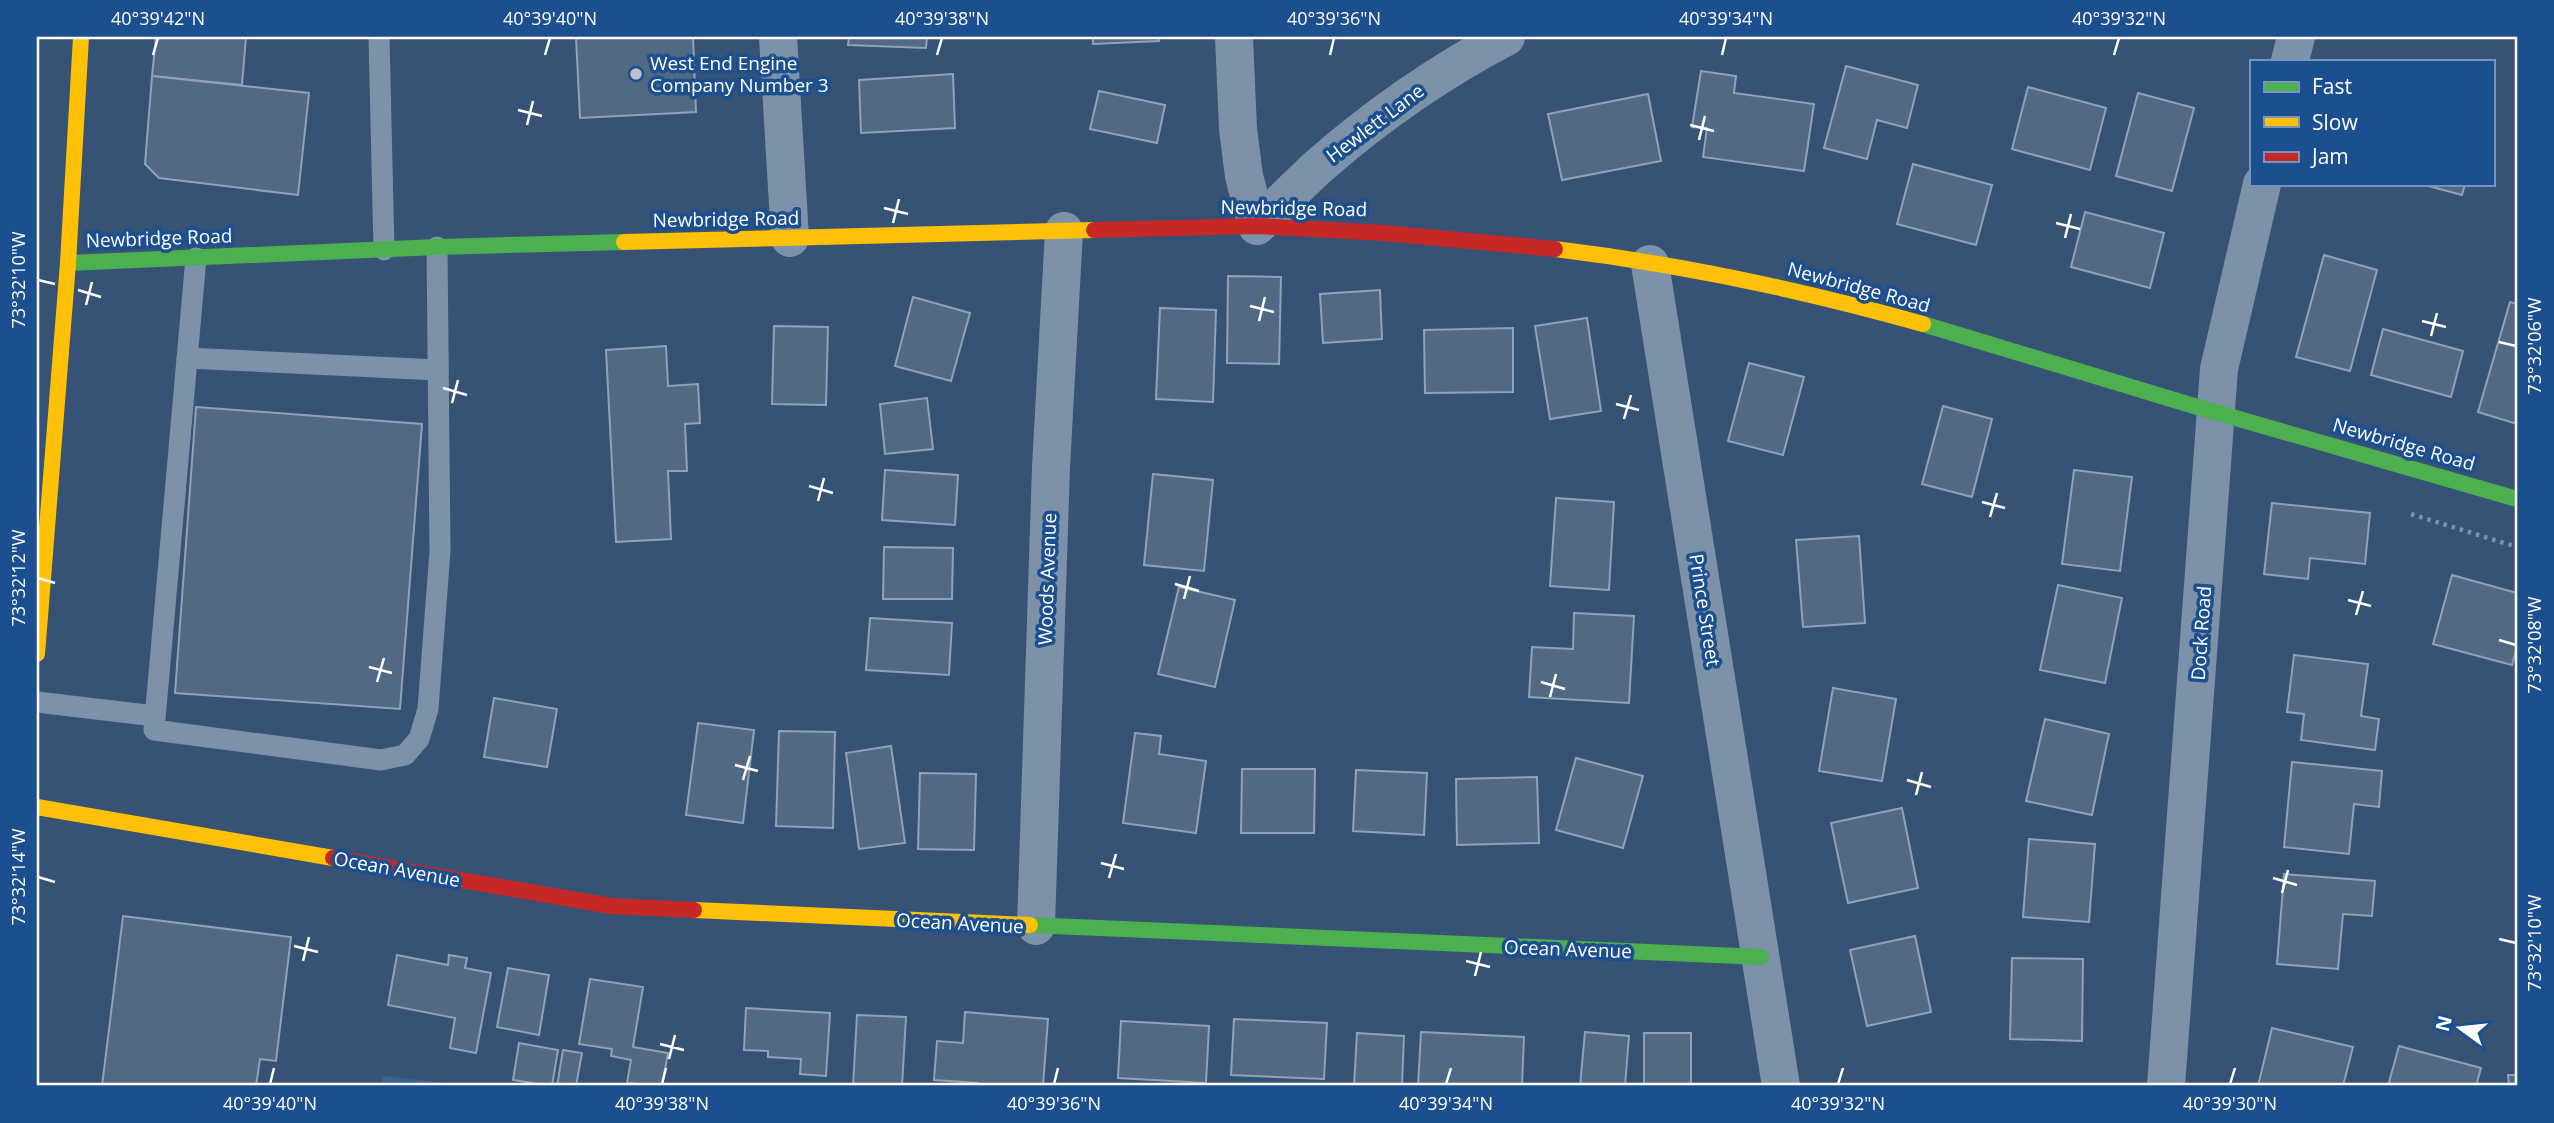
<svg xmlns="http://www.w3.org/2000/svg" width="2554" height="1123" viewBox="0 0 2554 1123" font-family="'Open Sans',sans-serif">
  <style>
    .water { fill: #3b618d }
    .building { fill: #526984; stroke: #92a2b6; stroke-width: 2 }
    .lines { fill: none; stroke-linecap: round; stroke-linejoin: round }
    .path { stroke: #7d92a8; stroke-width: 4.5; stroke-dasharray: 3.5 5; stroke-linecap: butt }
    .lane { stroke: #7d92a8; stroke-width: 21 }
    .street { stroke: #7d92a8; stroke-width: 38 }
    .fast { stroke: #4caf50; stroke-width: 16 }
    .slow { stroke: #ffc107; stroke-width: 16 }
    .jam { stroke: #c62828; stroke-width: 16 }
    .ticks { fill: none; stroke: #fff; stroke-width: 2.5 }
    .poi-dot { fill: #b9c2ce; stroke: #1b4f8f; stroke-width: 2.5 }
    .labels { text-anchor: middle; stroke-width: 7; stroke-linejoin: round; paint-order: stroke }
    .poi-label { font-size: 19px; fill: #fff; stroke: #1b4f8f; text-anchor: start }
    .street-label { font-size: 19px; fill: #fff; stroke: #1b4f8f }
    .neatline { fill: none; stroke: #fff; stroke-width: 2.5 }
    .ticks-label { font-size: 18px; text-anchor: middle; fill: #fff }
  </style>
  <rect width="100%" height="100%" fill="#365274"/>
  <polygon class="water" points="383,1076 471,1086 381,1086"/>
  <g class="building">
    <polygon points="156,37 246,37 242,85 152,76"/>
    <polygon points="576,37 693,37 696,112 580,118"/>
    <polygon points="849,37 927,37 926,48 848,45"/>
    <polygon points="1093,37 1158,37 1159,41 1093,44"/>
    <polygon points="1846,66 1918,85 1907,128 1877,120 1867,159 1824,148"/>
    <polygon points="1701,71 1736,76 1734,93 1814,104 1804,171 1703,157 1707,128 1692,127"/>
    <polygon points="953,74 955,128 861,133 859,80"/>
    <polygon points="152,76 309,93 298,195 159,178 145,164"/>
    <polygon points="2028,87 2106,108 2090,170 2012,149"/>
    <polygon points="1099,91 1165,105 1157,143 1090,129"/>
    <polygon points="2138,93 2194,108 2172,191 2116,176"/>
    <polygon points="1648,94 1661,161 1562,180 1548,114"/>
    <polygon points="1913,164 1992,185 1976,245 1897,224"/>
    <polygon points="2421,184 2465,184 2462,195"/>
    <polygon points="2085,212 2164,233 2150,288 2071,267"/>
    <polygon points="2324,255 2377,270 2350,371 2296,357"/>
    <polygon points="1228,276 1281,277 1279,364 1227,363"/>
    <polygon points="1380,290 1382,339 1323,343 1320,294"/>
    <polygon points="913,297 970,313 951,381 895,366"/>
    <polygon points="2510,302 2517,304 2517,424 2478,412"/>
    <polygon points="1160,308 1216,310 1213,402 1156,399"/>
    <polygon points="1587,318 1601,411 1550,419 1535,326"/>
    <polygon points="774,326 828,327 826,405 772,404"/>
    <polygon points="1513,328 1513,392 1425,393 1424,330"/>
    <polygon points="2383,329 2463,351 2451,397 2371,375"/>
    <polygon points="666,346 668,386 698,384 700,423 685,424 687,471 668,471 671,539 616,542 606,350"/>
    <polygon points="1749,363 1804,377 1783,455 1728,441"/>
    <polygon points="927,398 933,449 885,454 880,404"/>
    <polygon points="1943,406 1992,419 1972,497 1922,484"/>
    <polygon points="196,407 422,424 400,709 175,693"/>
    <polygon points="885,470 958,475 955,525 882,520"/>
    <polygon points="2074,470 2132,477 2120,571 2062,564"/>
    <polygon points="1153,474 1213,480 1204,571 1144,565"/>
    <polygon points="1556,498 1614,502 1609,590 1550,586"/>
    <polygon points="2272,503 2370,513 2365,564 2310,558 2308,579 2264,574"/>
    <polygon points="1859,536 1865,623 1803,627 1796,540"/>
    <polygon points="884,547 953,548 952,599 883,599"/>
    <polygon points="2452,575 2517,593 2517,647 2512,665 2433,644"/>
    <polygon points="2058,585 2122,598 2105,683 2040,670"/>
    <polygon points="1179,587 1235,600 1215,687 1158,674"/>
    <polygon points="1574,613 1634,616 1629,703 1529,697 1532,647 1573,649"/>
    <polygon points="870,618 952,623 949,675 866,670"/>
    <polygon points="2294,655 2368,664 2361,716 2379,719 2375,750 2301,740 2304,714 2287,712"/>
    <polygon points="1833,688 1896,699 1882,781 1819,771"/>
    <polygon points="494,698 557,709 547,767 484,757"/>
    <polygon points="2045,719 2109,734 2092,815 2026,801"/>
    <polygon points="698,723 754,730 743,823 686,815"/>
    <polygon points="779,731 835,732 833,828 776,826"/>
    <polygon points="1135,733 1161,736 1159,754 1206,761 1196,833 1123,823"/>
    <polygon points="891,746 905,843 859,849 846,753"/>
    <polygon points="1576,758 1643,776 1623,848 1556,830"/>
    <polygon points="2292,762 2382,771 2379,807 2354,804 2349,854 2284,847"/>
    <polygon points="1242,769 1315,769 1314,833 1241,833"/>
    <polygon points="1356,770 1427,773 1424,835 1353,831"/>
    <polygon points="920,773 976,774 974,850 918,849"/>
    <polygon points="1537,777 1539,843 1457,845 1456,779"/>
    <polygon points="1902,808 1918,888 1848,903 1831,823"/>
    <polygon points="2029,839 2095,844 2089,922 2023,917"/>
    <polygon points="2284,874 2375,881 2372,916 2343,914 2338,969 2277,964"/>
    <polygon points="123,916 291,937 276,1061 260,1059 256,1086 102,1086"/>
    <polygon points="1915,936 1931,1012 1867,1026 1850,950"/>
    <polygon points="397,955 448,965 449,955 467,958 465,968 491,973 476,1053 450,1048 455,1018 388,1005"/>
    <polygon points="2012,958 2083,959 2082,1041 2010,1039"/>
    <polygon points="508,968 549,975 539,1035 497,1027"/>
    <polygon points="590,979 643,987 633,1047 668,1053 662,1086 627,1083 631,1060 611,1056 612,1049 579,1044"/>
    <polygon points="746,1008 830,1013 826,1076 800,1074 801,1059 768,1057 768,1051 744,1050"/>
    <polygon points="965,1012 1048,1019 1043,1086 978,1086 978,1083 934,1080 937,1041 963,1043"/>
    <polygon points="857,1015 906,1017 902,1086 853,1086"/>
    <polygon points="1234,1019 1327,1023 1324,1079 1231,1075"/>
    <polygon points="1121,1021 1209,1026 1206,1083 1118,1078"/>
    <polygon points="2272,1028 2353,1047 2343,1086 2258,1086"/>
    <polygon points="1421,1032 1524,1037 1522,1086 1418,1086"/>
    <polygon points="1585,1032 1629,1036 1625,1086 1580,1086"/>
    <polygon points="1357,1033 1404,1036 1402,1086 1354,1086"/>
    <rect x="1644" y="1033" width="47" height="53"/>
    <polygon points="519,1043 558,1050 552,1086 513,1080"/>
    <polygon points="2399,1046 2481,1068 2476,1086 2388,1086"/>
    <polygon points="563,1050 582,1053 576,1086 557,1086"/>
    <polygon points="2508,1075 2517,1075 2517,1086 2509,1086"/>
  </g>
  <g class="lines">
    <polyline class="path" points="2411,514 2517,547"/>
    <g class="lane">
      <polyline points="379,37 384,250"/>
      <polyline points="196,258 154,730 381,760 405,755 419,739 428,709 440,551 437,247"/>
      <polyline points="187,358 438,370"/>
      <polyline points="37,702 155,716"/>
    </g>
    <g class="street">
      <polyline points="778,37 790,238"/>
      <path d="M 1234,37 L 1238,129 L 1244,176 L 1257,226 C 1278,206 1298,185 1319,166 C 1376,116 1439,72 1506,37"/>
      <polyline points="2290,61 2296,37"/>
      <polyline points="1650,264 1781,1086"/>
      <polyline points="1036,926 1051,467 1064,231"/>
      <polyline points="2166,1086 2219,369 2262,184"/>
    </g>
    <g class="fast">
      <polyline points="68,263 437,247 624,242"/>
      <polyline points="1923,324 2194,406 2517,499"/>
      <polyline points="1030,925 1761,957"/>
    </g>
    <g class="slow">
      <polyline points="624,242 1094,230"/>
      <path d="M 1555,249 C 1680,264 1802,290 1923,324"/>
      <polyline points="37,654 68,263 81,37"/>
      <polyline points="37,807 333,858"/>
      <polyline points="694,910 1030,925"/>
    </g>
    <g class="jam">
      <polyline points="1094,230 1257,226 1384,233 1555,249"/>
      <polyline points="333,858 611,906 694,910"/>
    </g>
  </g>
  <path class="ticks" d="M 153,55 L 158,38M 545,55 L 550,38M 937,55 L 942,38M 1330,55 L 1334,38M 1722,55 L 1726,38M 2114,55 L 2119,38M 518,110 L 542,116M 527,125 L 533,101M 1690,125 L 1714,131M 1699,140 L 1705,116M 884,208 L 908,214M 893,223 L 899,199M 2056,223 L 2080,229M 2065,238 L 2071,214M 38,280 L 55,284M 78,290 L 101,297M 86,305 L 92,282M 1250,306 L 1274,312M 1259,321 L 1265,297M 2422,321 L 2446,327M 2431,336 L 2437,313M 2499,342 L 2516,346M 443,388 L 467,395M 452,403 L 458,380M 1616,404 L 1639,410M 1624,419 L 1631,395M 809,486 L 833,493M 818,501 L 824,478M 1982,502 L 2005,508M 1990,517 L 1997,493M 38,578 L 55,583M 1175,584 L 1199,591M 1184,599 L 1190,576M 2348,600 L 2371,606M 2356,615 L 2363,591M 2499,640 L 2516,645M 369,667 L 392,673M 377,682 L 384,658M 1541,682 L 1565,689M 1550,697 L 1556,674M 735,765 L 758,771M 743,780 L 750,756M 1907,780 L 1931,787M 1916,795 L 1922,772M 1101,863 L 1124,869M 38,877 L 55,882M 1109,878 L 1116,854M 2273,878 L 2297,885M 2282,893 L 2288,870M 2499,939 L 2516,943M 294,946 L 318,952M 303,961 L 309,937M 1466,961 L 1490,967M 1475,976 L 1481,952M 660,1044 L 684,1050M 669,1059 L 675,1035M 270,1084 L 274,1068M 662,1084 L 666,1068M 1054,1084 L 1058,1068M 1446,1084 L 1451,1068M 1838,1084 L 1843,1068M 2230,1084 L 2235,1068"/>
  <circle class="poi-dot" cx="636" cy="74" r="7"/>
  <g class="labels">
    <g class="poi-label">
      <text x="650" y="70">West End Engine<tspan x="650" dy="22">Company Number 3</tspan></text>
    </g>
    <g class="street-label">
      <text transform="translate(1375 123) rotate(-37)" y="7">Hewlett Lane</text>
      <text transform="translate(1294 208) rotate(1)" y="7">Newbridge Road</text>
      <text transform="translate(726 219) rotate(-1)" y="7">Newbridge Road</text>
      <text transform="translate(159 238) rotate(-2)" y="7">Newbridge Road</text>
      <text transform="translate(1859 287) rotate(15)" y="7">Newbridge Road</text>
      <text transform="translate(2404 444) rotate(16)" y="7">Newbridge Road</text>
      <text transform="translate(1047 579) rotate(-88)" y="7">Woods Avenue</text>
      <text transform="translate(1705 610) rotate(81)" y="7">Prince Street</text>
      <text transform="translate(2201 633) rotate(-86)" y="7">Dock Road</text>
      <text transform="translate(397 869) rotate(10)" y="7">Ocean Avenue</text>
      <text transform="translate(960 923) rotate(3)" y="7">Ocean Avenue</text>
      <text transform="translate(1568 949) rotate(2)" y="7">Ocean Avenue</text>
    </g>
  </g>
  <rect width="2554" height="1123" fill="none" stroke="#1b4f8f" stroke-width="77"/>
  <rect x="2250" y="60" width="245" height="126" fill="#1b4f8f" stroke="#7695bc" stroke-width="2"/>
  <rect x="2264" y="82" width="35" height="10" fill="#4caf50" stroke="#7695bc" stroke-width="2"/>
  <text x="2312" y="94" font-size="21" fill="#ffffff">Fast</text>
  <rect x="2264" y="117" width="35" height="10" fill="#ffc107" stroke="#7695bc" stroke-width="2"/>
  <text x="2312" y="130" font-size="21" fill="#ffffff">Slow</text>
  <rect x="2264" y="152" width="35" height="10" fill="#c62828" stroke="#7695bc" stroke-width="2"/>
  <text x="2312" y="164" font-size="21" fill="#ffffff">Jam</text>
  <g transform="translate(2460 1028) rotate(285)" stroke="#1b4f8f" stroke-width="5" paint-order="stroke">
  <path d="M0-5L12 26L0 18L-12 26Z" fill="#ffffff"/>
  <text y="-10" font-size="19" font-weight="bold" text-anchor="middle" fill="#ffffff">N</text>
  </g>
  <rect x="38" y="38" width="2478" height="1046" class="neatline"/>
  <g class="ticks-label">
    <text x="158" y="25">40°39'42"N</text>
    <text x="550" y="25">40°39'40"N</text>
    <text x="942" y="25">40°39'38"N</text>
    <text x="1334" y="25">40°39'36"N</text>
    <text x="1726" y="25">40°39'34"N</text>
    <text x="2119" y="25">40°39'32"N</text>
    <text transform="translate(19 280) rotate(-90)" y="6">73°32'10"W</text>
    <text transform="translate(2535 346) rotate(-90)" y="6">73°32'06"W</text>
    <text transform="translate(19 578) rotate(-90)" y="6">73°32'12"W</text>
    <text transform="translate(2535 645) rotate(-90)" y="6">73°32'08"W</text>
    <text transform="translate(19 877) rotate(-90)" y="6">73°32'14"W</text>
    <text transform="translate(2535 943) rotate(-90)" y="6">73°32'10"W</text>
    <text x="270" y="1110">40°39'40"N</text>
    <text x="662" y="1110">40°39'38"N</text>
    <text x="1054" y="1110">40°39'36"N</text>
    <text x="1446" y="1110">40°39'34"N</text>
    <text x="1838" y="1110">40°39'32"N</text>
    <text x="2230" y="1110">40°39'30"N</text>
  </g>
</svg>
